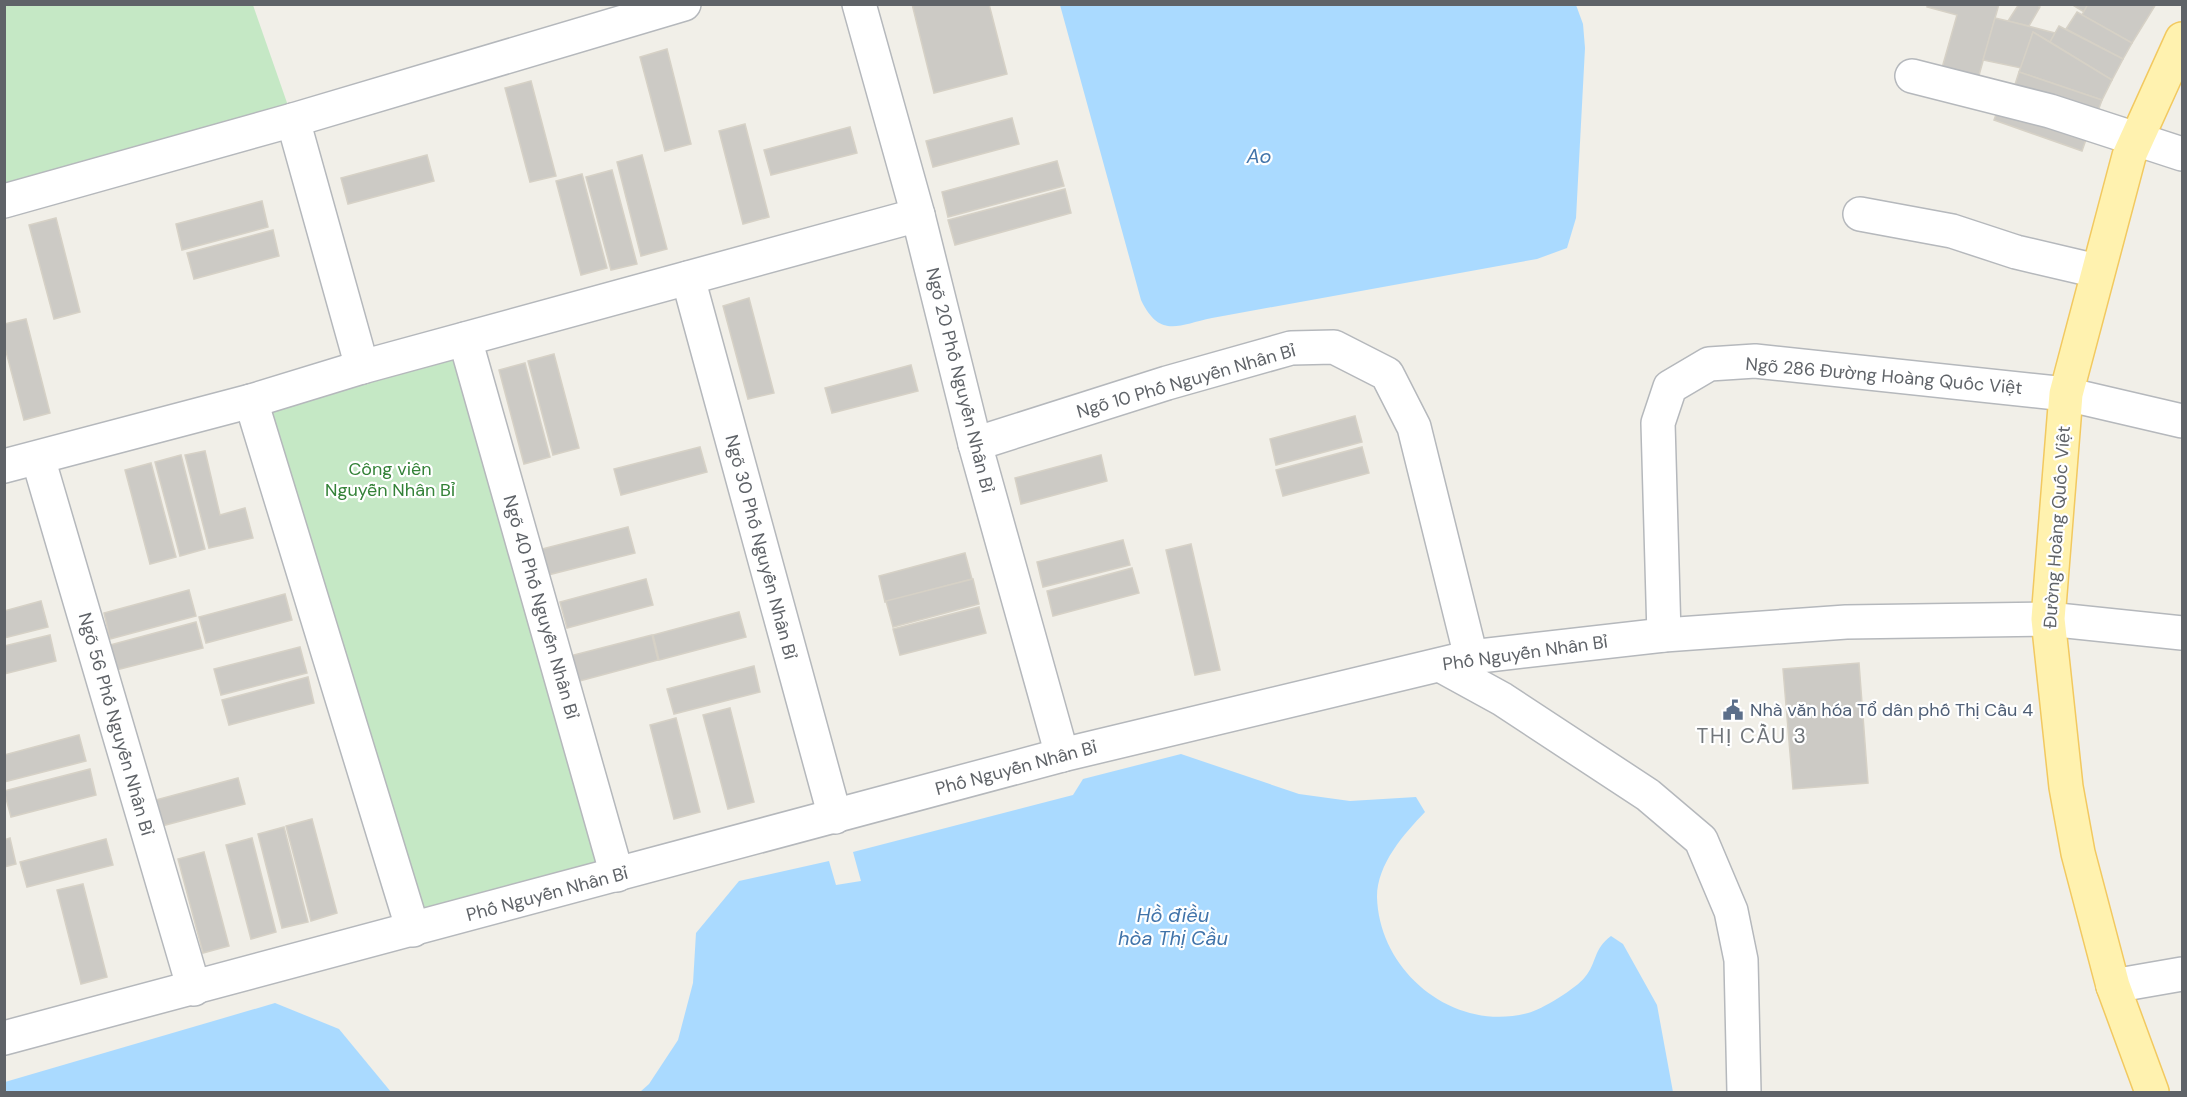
<svg xmlns="http://www.w3.org/2000/svg" width="2187" height="1097" viewBox="0 0 2187 1097" font-family="'DM Sans',sans-serif">
  <style>
    .green { fill: #c5e8c5 }
    .water { fill: #aadaff }
    .building { fill: #cccac5; stroke: #d6d1c6; stroke-width: 1.5 }
    .lines { fill: none; stroke-linecap: round; stroke-linejoin: round }
    .minor-casing { stroke: #b5b8bc; stroke-width: 36 }
    .major-casing { stroke: #f2c960; stroke-width: 36 }
    .minor { stroke: #fff; stroke-width: 33 }
    .major { stroke: #fff2af; stroke-width: 33 }
    .labels { text-anchor: middle; stroke-width: 4.5; stroke-linejoin: round; paint-order: stroke }
    .street-label { font-size: 18px; fill: #5f6368; stroke: #fff }
    .park-label { font-size: 18px; fill: #348238; stroke: #fff }
    .service-label { font-size: 18px; fill: #4e5e75; stroke: #fff; text-anchor: start }
    .water-label { font-size: 20px; font-style: italic; fill: #4174aa; stroke: #fff }
    .quarter-label { font-size: 21px; letter-spacing: 1.5px; fill: #70757a; stroke: #fff }
  </style>
  <rect width="100%" height="100%" fill="#f1efe8"/>
  <g class="green">
    <polygon points="5,5 253,5 293,120 5,201"/>
    <polygon points="465,339 617,875 413,930 251,401"/>
  </g>
  <g class="water">
    <path d="M 1060,5 L 1576,5 L 1583,24 L 1585,48 L 1576,218 L 1567,248 L 1537,259 L 1212,318 C 1178,325 1160,339 1141,300 Z"/>
    <path d="M 1181,754 L 1299,794 L 1350,801 L 1416,797 L 1425,812 C 1404,834 1377,864 1377,897 C 1379,972 1454,1033 1528,1013 C 1541,1010 1577,988 1585,977 C 1597,963 1593,949 1611,936 L 1623,944 L 1657,1005 L 1673,1092 L 640,1092 L 649,1084 L 678,1040 L 693,983 L 696,933 L 739,881 L 829,861 L 836,885 L 861,881 L 853,852 L 1073,795 L 1083,779 Z"/>
    <polygon points="275,1003 339,1029 391,1092 5,1092 5,1082"/>
  </g>
  <g class="building">
    <polygon points="912,4 989,4 1007,74 934,93"/>
    <polygon points="1927,4 1999,4 1976,86 1940,75 1957,15 1927,7"/>
    <polygon points="2019,4 2036,4 2040,7 2029,26 2008,21"/>
    <polygon points="2071,4 2088,4 2084,12"/>
    <polygon points="2088,4 2156,4 2132,43 2082,15"/>
    <polygon points="2077,12 2132,43 2123,59 2066,29"/>
    <polygon points="1995,18 2008,21 2055,33 2050,42 2033,32 2021,68 1983,60"/>
    <polygon points="2059,26 2123,59 2112,80 2050,42"/>
    <polygon points="2033,32 2112,80 2102,100 2019,72"/>
    <polygon points="667,49 691,144 665,151 640,57"/>
    <polygon points="2019,72 2102,100 2094,122 2012,94"/>
    <polygon points="531,81 556,176 530,182 505,88"/>
    <polygon points="2001,101 2089,131 2082,151 1994,120"/>
    <polygon points="1012,118 1019,144 933,167 926,141"/>
    <polygon points="745,124 769,217 743,224 719,131"/>
    <polygon points="850,127 857,153 771,175 764,150"/>
    <polygon points="427,155 434,181 348,204 341,178"/>
    <polygon points="642,155 667,249 641,256 617,162"/>
    <polygon points="1057,161 1064,186 948,217 942,192"/>
    <polygon points="612,170 637,264 611,270 586,177"/>
    <polygon points="582,174 607,268 581,275 556,181"/>
    <polygon points="1065,189 1071,213 955,245 948,220"/>
    <polygon points="262,201 268,227 182,250 176,224"/>
    <polygon points="56,218 80,312 54,319 29,225"/>
    <polygon points="273,230 279,256 194,279 187,253"/>
    <polygon points="749,298 774,393 748,399 723,306"/>
    <polygon points="26,319 50,413 24,420 4,344 4,324"/>
    <polygon points="554,354 579,448 553,455 528,361"/>
    <polygon points="525,363 550,457 524,464 499,370"/>
    <polygon points="911,365 918,391 832,413 825,388"/>
    <polygon points="1355,416 1362,442 1276,465 1270,439"/>
    <polygon points="700,447 707,472 621,495 614,469"/>
    <polygon points="1362,447 1369,473 1283,496 1276,470"/>
    <polygon points="205,451 220,515 245,508 253,538 209,548 185,455"/>
    <polygon points="181,455 205,549 180,556 155,462"/>
    <polygon points="1101,455 1107,481 1021,504 1015,478"/>
    <polygon points="151,463 176,557 150,564 125,470"/>
    <polygon points="628,527 635,553 548,575 542,549"/>
    <polygon points="1123,540 1130,565 1043,587 1037,562"/>
    <polygon points="1191,544 1220,670 1195,675 1166,550"/>
    <polygon points="965,553 972,579 885,602 879,576"/>
    <polygon points="1132,568 1139,593 1053,616 1047,591"/>
    <polygon points="646,579 653,605 567,628 560,602"/>
    <polygon points="973,579 979,604 893,627 886,601"/>
    <polygon points="189,590 196,616 110,639 104,613"/>
    <polygon points="285,594 292,620 206,643 199,617"/>
    <polygon points="41,601 48,627 4,638 4,611"/>
    <polygon points="979,607 986,633 900,655 893,629"/>
    <polygon points="739,612 746,637 659,660 653,635"/>
    <polygon points="196,622 203,648 116,670 110,645"/>
    <polygon points="50,635 56,661 4,674 4,646"/>
    <polygon points="652,635 658,660 572,683 566,657"/>
    <polygon points="300,647 307,673 221,695 214,669"/>
    <polygon points="1859,663 1868,783 1793,789 1783,669"/>
    <polygon points="754,666 760,692 674,714 667,689"/>
    <polygon points="308,677 314,703 229,725 222,700"/>
    <polygon points="730,708 754,802 728,809 703,715"/>
    <polygon points="676,718 700,812 674,819 650,725"/>
    <polygon points="79,735 86,761 4,782 4,755"/>
    <polygon points="90,769 96,795 11,817 4,791"/>
    <polygon points="238,778 245,804 158,827 152,801"/>
    <polygon points="312,819 337,913 311,921 286,826"/>
    <polygon points="284,827 308,922 282,928 258,834"/>
    <polygon points="10,838 16,864 4,867 4,840"/>
    <polygon points="252,838 276,932 251,939 226,845"/>
    <polygon points="106,839 113,865 27,887 20,862"/>
    <polygon points="204,852 229,946 203,953 178,859"/>
    <polygon points="83,884 107,977 81,984 57,890"/>
  </g>
  <g class="lines">
    <g class="minor-casing">
      <g id="minor">
        <polyline points="859,4 918,215 975,444 1062,755"/>
        <polyline points="1912,76 2050,111 2182,154"/>
        <polyline points="293,120 362,367"/>
        <polyline points="4,201 293,120 684,4"/>
        <polyline points="1860,214 1952,231 2016,252 2097,271"/>
        <polyline points="688,278 835,817"/>
        <polyline points="465,339 617,875"/>
        <polyline points="251,401 413,930"/>
        <polyline points="975,444 1167,383 1291,348 1334,347 1387,374 1414,427 1471,657"/>
        <polyline points="38,458 194,989"/>
        <polyline points="4,466 251,401 362,367 918,215"/>
        <polyline points="1664,635 1658,423 1670,387 1709,364 1755,361 2066,394 2182,421"/>
        <polyline points="1440,665 1502,699 1648,795 1701,840 1731,911 1741,960 1744,1092"/>
        <polyline points="2113,986 2182,974"/>
        <polyline points="4,1038 1062,755 1471,657 1664,635 1846,622 2048,619 2182,633"/>
      </g>
    </g>
    <g class="major-casing">
      <polyline id="major" points="2152,1092 2113,986 2078,853 2066,787 2048,619 2066,394 2129,156 2182,39"/>
    </g>
    <use href="#minor" class="minor"/>
    <use href="#major" class="major"/>
  </g>
  <defs>
    <g id="civic-bare" transform="scale(1.62)"><path d="M-.6-6.5H3V-4.5H.6V-3L4-1V1h2V6H-6V1h2V-1L-.6-3ZM-1.2 2.5V6h2.4V2.5Z" fill="#5c6f8a" stroke="#fff" stroke-width="2.5" paint-order="stroke"/></g>
  </defs>
  <g fill-rule="evenodd">
    <use href="#civic-bare" x="1733" y="710"/>
  </g>
  <g class="labels">
    <g class="street-label">
      <text transform="translate(1884 376) rotate(5)" y="6">Ngõ 286 Đường Hoàng Quốc Việt</text>
      <text transform="translate(960 380) rotate(76)" y="6">Ngõ 20 Phố Nguyễn Nhân Bỉ</text>
      <text transform="translate(1186 381) rotate(-16)" y="6">Ngõ 10 Phố Nguyễn Nhân Bỉ</text>
      <text transform="translate(2057 527) rotate(-86)" y="6">Đường Hoàng Quốc Việt</text>
      <text transform="translate(761 547) rotate(75)" y="6">Ngõ 30 Phố Nguyễn Nhân Bỉ</text>
      <text transform="translate(541 607) rotate(74)" y="6">Ngõ 40 Phố Nguyễn Nhân Bỉ</text>
      <text transform="translate(1525 653) rotate(-8)" y="6">Phố Nguyễn Nhân Bỉ</text>
      <text transform="translate(116 724) rotate(74)" y="6">Ngõ 56 Phố Nguyễn Nhân Bỉ</text>
      <text transform="translate(1016 768) rotate(-15)" y="6">Phố Nguyễn Nhân Bỉ</text>
      <text transform="translate(547 894) rotate(-15)" y="6">Phố Nguyễn Nhân Bỉ</text>
    </g>
    <g class="park-label">
      <text x="390" y="475">Công viên<tspan x="390" dy="21">Nguyễn Nhân Bỉ</tspan></text>
    </g>
    <g class="service-label">
      <text x="1750" y="716">Nhà văn hóa Tổ dân phố Thị Cầu 4</text>
    </g>
    <g class="water-label">
      <text x="1259" y="163">Ao</text>
      <text x="1173" y="922">Hồ điều<tspan x="1173" dy="23">hòa Thị Cầu</tspan></text>
    </g>
    <g class="quarter-label">
      <text x="1752" y="743">THỊ CẦU 3</text>
    </g>
  </g>
  <rect width="2187" height="1097" fill="none" stroke="#5f6368" stroke-width="12"/>
</svg>
